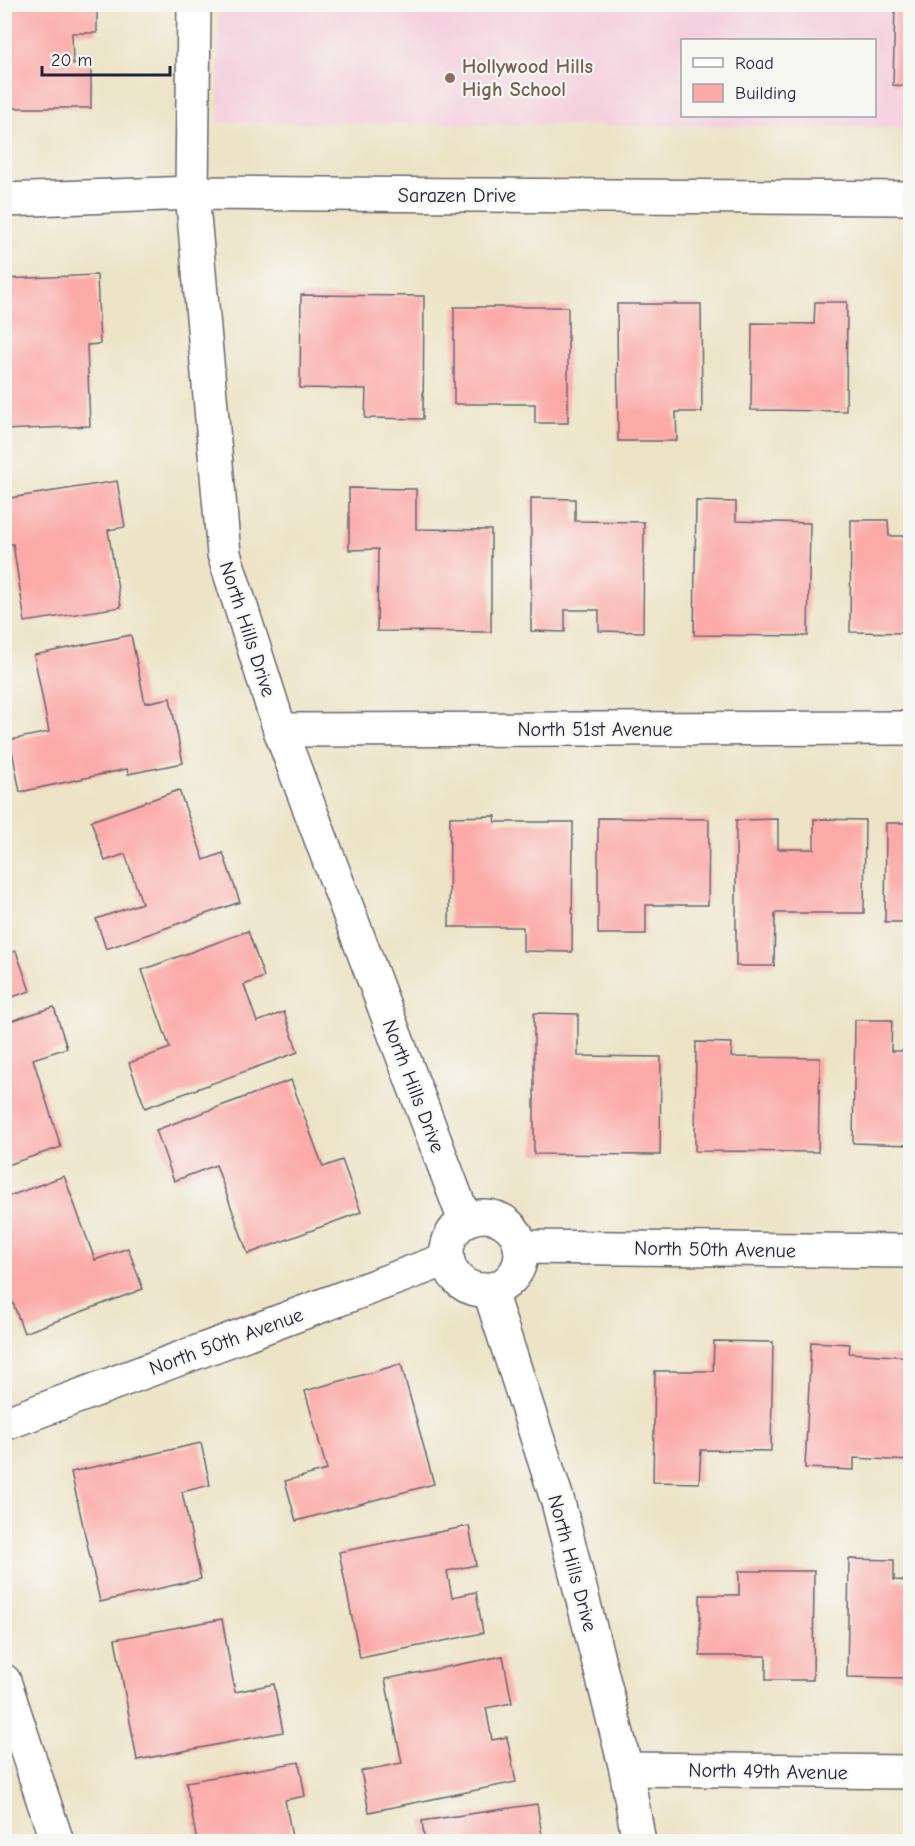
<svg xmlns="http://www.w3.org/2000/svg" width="915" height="1846" viewBox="0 0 915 1846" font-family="'Comic Neue',sans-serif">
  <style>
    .built { fill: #f4cfdd; fill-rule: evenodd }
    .building { fill: #fbaaa8 }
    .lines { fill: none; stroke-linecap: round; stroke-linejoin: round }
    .street-casing { stroke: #69666c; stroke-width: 36 }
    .street { stroke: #fff; stroke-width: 33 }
    .education-dot { fill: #8d6e63; stroke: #f6f6f2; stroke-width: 2 }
    .labels { text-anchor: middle; stroke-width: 4.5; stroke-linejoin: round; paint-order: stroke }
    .education-label { font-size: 20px; font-weight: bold; fill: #785e54; stroke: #f6f6f2; text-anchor: start }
    .street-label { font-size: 20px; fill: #22223b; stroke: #f6f6f2 }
  </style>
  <rect width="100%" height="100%" fill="#f6f6f2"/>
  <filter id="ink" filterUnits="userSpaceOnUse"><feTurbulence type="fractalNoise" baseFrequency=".0167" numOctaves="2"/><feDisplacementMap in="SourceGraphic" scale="12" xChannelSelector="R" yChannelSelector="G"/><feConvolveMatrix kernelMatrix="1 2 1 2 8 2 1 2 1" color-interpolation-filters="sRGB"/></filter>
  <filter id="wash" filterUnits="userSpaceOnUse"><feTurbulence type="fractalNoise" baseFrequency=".008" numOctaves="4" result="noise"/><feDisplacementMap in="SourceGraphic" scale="24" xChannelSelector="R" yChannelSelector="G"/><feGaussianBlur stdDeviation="1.35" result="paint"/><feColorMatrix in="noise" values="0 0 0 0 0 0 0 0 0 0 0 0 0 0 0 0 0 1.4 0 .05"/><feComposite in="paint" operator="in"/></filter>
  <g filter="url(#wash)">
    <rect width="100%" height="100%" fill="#ede4c8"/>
    <path class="built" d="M 219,5 L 910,5 L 910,128 L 218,122 ZM 682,40 L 874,40 L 874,116 L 682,116 Z"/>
    <g id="blocks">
      <g class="building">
        <polygon points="4,4 97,4 97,33 72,33 73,64 91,64 91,108 4,108"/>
        <polygon points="895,4 910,4 910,86 893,85"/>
        <polygon points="97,275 100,344 87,345 90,426 4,430 4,279"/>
        <polygon points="301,295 424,296 423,419 365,418 366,389 300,388"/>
        <polygon points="815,302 847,302 846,411 751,410 752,323 814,324"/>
        <polygon points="617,304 701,304 702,412 676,412 677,441 618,441"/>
        <polygon points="908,306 910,306 910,430 907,430"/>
        <polygon points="454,307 568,307 568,423 535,423 535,404 454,404"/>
        <polygon points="117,481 125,527 108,530 121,607 25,622 13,544 4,546 4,499"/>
        <polygon points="349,488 416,489 416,529 491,530 491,632 377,631 378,549 349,550"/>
        <polygon points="531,498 575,499 575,521 644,522 643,632 599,631 599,610 565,610 565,632 531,631"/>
        <polygon points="696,501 736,502 736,521 810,523 808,636 694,635"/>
        <polygon points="851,520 888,520 889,536 910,536 910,633 850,632"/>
        <polygon points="131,635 145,703 170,698 183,763 128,774 127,769 20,792 10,740 49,732 34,655"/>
        <polygon points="179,790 204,860 223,853 240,902 106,949 96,919 142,903 125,854 105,861 91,821"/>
        <polygon points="496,816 495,822 573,822 572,952 523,951 523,927 449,927 450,817"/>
        <polygon points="598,818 709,819 708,905 646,905 646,934 598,934"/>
        <polygon points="778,819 778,849 814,849 814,819 865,820 864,913 775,913 774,966 736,966 736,820"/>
        <polygon points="886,823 910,823 910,922 885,922"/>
        <polygon points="248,931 264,977 244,985 257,1022 284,1012 298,1052 145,1108 129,1063 170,1048 142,970"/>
        <polygon points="16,951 30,991 4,1000 4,955"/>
        <polygon points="54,1007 67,1048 33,1059 61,1147 4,1166 4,1023"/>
        <polygon points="534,1013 578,1014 578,1056 661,1057 660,1155 534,1154"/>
        <polygon points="855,1020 892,1020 891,1051 910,1051 910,1145 853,1143"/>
        <polygon points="696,1042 732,1043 731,1057 820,1058 818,1152 695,1151"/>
        <polygon points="291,1080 323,1167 342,1160 361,1212 248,1254 216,1165 174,1181 156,1130"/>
        <polygon points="64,1176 95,1260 128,1248 143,1289 24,1333 4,1279 4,1198"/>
        <polygon points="714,1341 773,1342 771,1451 701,1450 699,1483 653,1482 655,1371 713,1371"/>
        <polygon points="811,1342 850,1344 849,1353 910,1357 910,1461 854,1458 854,1470 805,1468"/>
        <polygon points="401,1364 434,1484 296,1521 285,1481 327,1470 305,1391"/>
        <polygon points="201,1443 210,1485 182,1492 201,1579 100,1602 71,1472"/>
        <polygon points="469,1526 476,1565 447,1571 452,1597 476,1592 483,1633 360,1658 339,1552"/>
        <polygon points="849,1559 894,1560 894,1580 910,1581 910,1678 847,1677"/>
        <polygon points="739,1571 814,1571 813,1680 766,1680 766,1656 700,1656 700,1595 739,1595"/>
        <polygon points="222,1619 235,1692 274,1684 283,1732 137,1760 115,1639"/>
        <polygon points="503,1656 512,1703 486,1708 492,1740 507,1737 516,1782 369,1812 361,1771 402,1763 385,1679"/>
        <polygon points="299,1762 305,1796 285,1800 293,1842 197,1842 186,1782"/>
        <polygon points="537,1804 543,1842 425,1842 422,1821"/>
      </g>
    </g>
  </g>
  <g filter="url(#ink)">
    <use href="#blocks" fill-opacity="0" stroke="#69666c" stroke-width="1.5"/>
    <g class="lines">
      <g class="street-casing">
        <g id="street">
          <polyline points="194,4 192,193 224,554 280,730 465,1221"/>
          <polyline points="4,200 192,193 910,198"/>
          <polyline points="280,730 910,728"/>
          <circle cx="484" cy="1253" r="37"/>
          <polyline points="520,1247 910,1251"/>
          <polyline points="489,1289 558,1502 626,1769 639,1842"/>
          <polyline points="4,1424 447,1259"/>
          <polyline points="4,1681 57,1842"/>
          <polyline points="626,1769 910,1772"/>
        </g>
      </g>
      <use href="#street" class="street"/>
    </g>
  </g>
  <circle class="education-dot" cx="450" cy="78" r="6"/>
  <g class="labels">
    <g class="education-label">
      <text x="462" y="73">Hollywood Hills<tspan x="462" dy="23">High School</tspan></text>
    </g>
    <g class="street-label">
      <text x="457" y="202">Sarazen Drive</text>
      <text transform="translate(248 629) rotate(72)" y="7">North Hills Drive</text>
      <text x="595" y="736">North 51st Avenue</text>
      <text transform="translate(414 1086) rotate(69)" y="7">North Hills Drive</text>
      <text transform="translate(715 1249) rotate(1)" y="7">North 50th Avenue</text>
      <text transform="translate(226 1341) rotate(-20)" y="7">North 50th Avenue</text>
      <text transform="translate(573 1563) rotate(75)" y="7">North Hills Drive</text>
      <text transform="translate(768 1771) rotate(1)" y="7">North 49th Avenue</text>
    </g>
  </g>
  <rect width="915" height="1846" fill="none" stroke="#f6f6f2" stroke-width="24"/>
  <rect x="681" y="39" width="195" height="78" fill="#f6f6f2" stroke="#a1a1a9" stroke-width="1.5"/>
  <rect x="693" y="58" width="30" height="9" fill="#ffffff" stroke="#a1a1a9" stroke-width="1.5"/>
  <text x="735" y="69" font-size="18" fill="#22223b">Road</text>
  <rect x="693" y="84" width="30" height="18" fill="#fbaaa8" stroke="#a1a1a9" stroke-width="1.5"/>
  <text x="735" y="99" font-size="18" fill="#22223b">Building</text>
  <path d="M42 66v9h128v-9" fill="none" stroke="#22223b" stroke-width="3"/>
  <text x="51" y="66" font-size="18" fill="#22223b" stroke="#f6f6f2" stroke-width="4.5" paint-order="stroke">20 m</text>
</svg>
